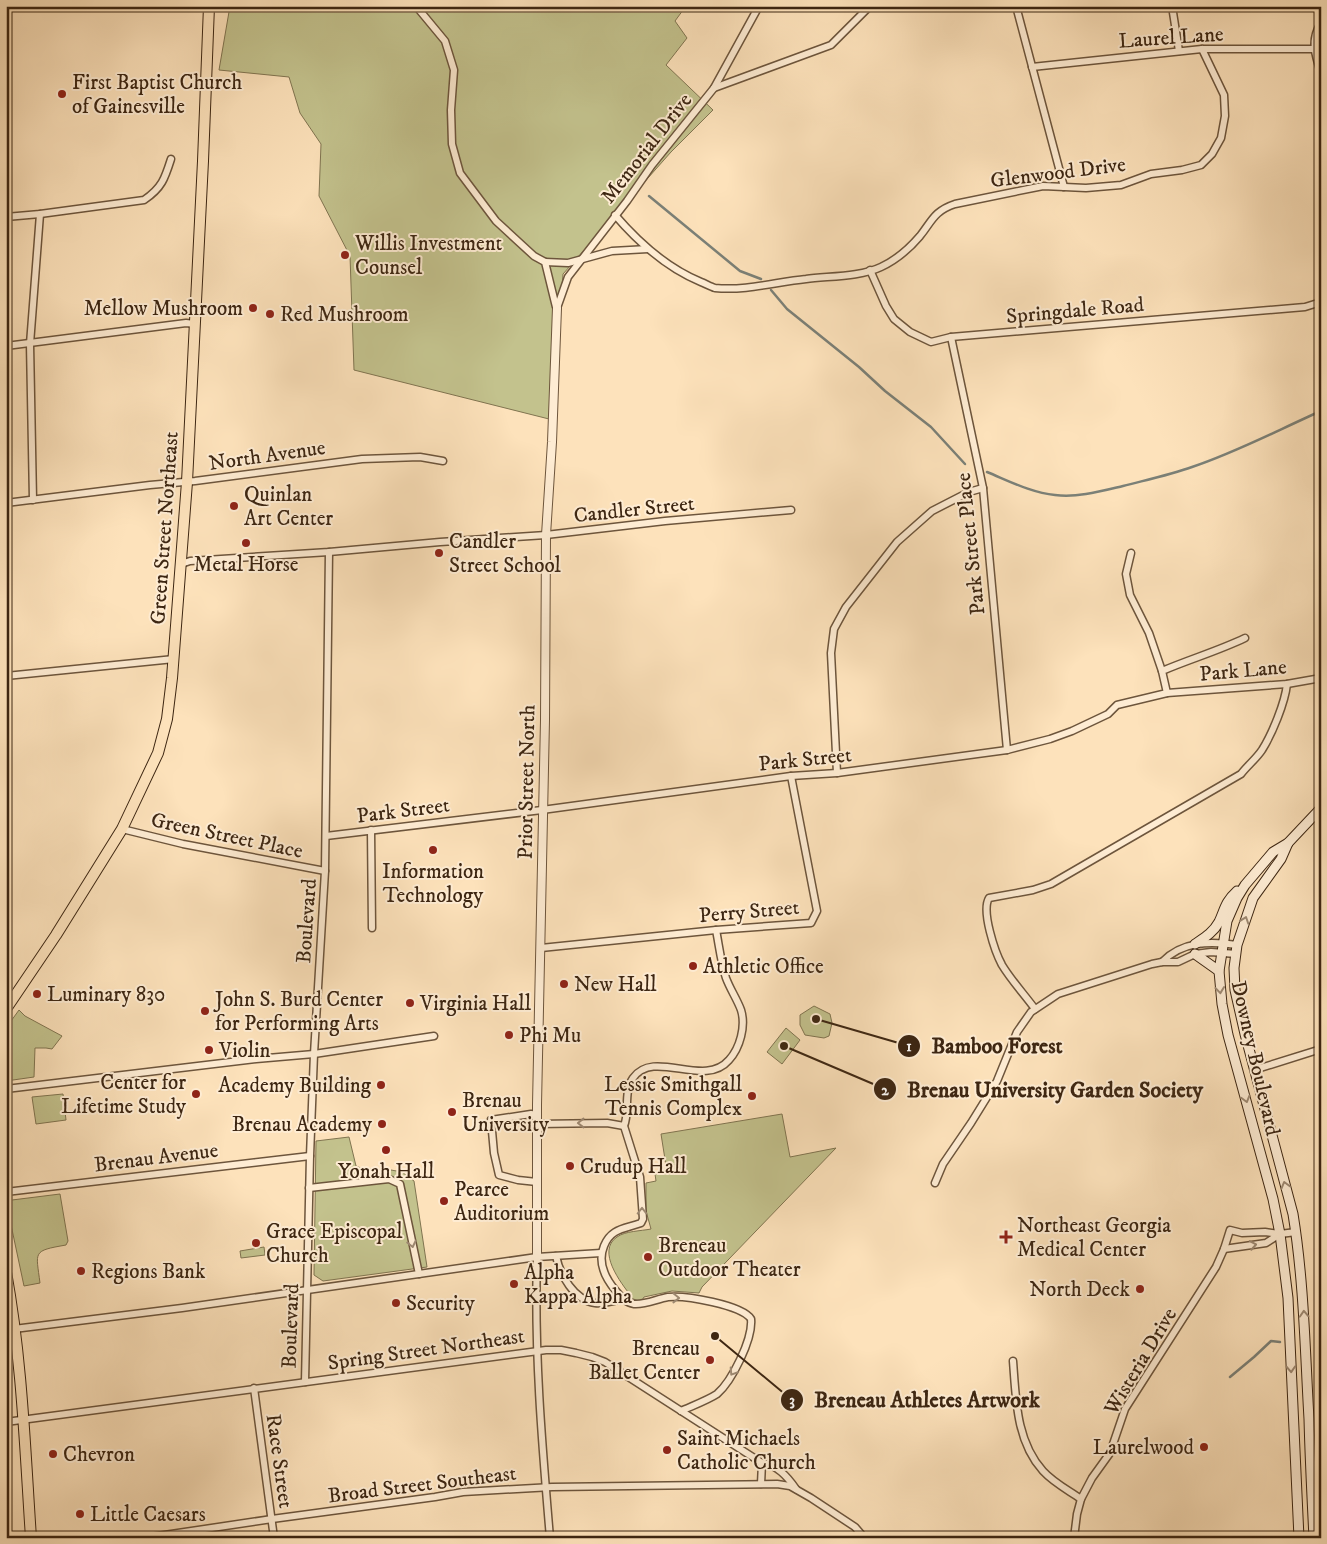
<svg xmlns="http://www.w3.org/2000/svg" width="1327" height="1544" viewBox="0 0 1327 1544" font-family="'IM FELL DW Pica',serif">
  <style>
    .green { fill: #c3c28d; stroke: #807450 }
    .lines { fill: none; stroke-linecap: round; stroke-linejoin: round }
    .stream { stroke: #7b8077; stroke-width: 2.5 }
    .minor-casing { stroke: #6d553c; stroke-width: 9 }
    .tertiary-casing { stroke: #6d553c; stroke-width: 10 }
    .secondary-casing { stroke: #3d2612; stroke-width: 11 }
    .trunk-casing { stroke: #3d2612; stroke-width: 12 }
    .minor { stroke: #feecd3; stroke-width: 6 }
    .tertiary { stroke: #feecd3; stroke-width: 8 }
    .secondary { stroke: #feecd3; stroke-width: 9 }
    .trunk { stroke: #fde2bb; stroke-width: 10 }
    .oneway { stroke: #9e8972 }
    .poi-dot { fill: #8f2418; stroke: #feecd3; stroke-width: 2 }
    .labels { text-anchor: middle; stroke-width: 4; stroke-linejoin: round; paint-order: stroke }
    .street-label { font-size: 21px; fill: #3d2612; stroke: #feecd3 }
    .poi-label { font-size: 21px; fill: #3d2612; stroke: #feecd3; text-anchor: start }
    .leader { fill: none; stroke: #3d2612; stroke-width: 2 }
    .callout-dot { fill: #3d2612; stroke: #feecd3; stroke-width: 2 }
    .mark-label { font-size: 15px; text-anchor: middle; font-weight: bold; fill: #fff }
    .callout-label { font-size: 22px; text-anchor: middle; font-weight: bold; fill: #3d2612; stroke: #feecd3; stroke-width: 4; stroke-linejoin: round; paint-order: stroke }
  </style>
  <rect width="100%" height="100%" fill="#fde2bb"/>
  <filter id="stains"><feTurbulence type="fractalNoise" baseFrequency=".004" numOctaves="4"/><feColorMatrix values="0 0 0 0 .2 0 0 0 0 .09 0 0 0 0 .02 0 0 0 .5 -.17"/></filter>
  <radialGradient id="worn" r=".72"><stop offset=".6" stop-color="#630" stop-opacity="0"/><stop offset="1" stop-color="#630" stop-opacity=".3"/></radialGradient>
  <g class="green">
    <polygon points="230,6 686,6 675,21 687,38 666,65 713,110 671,152 563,274 553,420 354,370 350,256 319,196 321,144 300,113 289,77 219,70"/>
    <polygon points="814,1006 830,1014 832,1023 829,1036 824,1038 805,1035 800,1025 800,1015"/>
    <polygon points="19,1010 25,1016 62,1036 52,1049 46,1048 35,1048 34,1077 6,1081 6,1028"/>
    <polygon points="786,1028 800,1040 782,1064 767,1052"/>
    <polygon points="63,1094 66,1120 36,1124 32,1097"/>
    <path d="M 782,1114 L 790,1157 L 836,1148 L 702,1287 L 699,1293 L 672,1291 L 644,1297 L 641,1302 L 631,1298 L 631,1296 C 621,1283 596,1251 617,1237 C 625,1231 641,1231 651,1229 L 646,1211 L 646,1183 L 656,1181 L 655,1174 L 667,1172 L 661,1134 Z"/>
    <polygon points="349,1137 356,1166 361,1168 370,1168 372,1175 390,1172 391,1170 402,1172 414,1181 427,1267 323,1281 314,1275 316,1141"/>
    <path d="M 60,1194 L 68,1241 L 66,1245 C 32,1251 36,1251 40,1283 L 24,1286 L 7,1206 L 12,1200 Z"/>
    <polygon points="264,1247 265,1255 241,1258 240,1251"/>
  </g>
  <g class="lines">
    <g class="stream">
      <polyline points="649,196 740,271 761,279"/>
      <polyline points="771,290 787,309 859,367 885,391 931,427 965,464"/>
      <path d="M 987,472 C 1009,481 1032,493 1055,495 C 1077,498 1102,491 1123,486 C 1146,480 1170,475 1192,467 C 1237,452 1278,430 1321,411"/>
      <polyline points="1318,1348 1321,1347"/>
      <polyline points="1230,1377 1254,1357 1271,1341 1280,1342"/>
    </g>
    <g class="minor-casing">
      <g id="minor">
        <polyline points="416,6 445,41 454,70 451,110 452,144 460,173 496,221 534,256 545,262 556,307"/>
        <polyline points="1016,6 1064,187"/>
        <polyline points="1172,6 1179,51"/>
        <path d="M 1321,23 C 1310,40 1315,55 1321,73"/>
        <polyline points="1032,67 1202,49 1313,49"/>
        <polyline points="714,88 831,45 870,6"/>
        <path d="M 615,215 C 639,243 667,268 701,282 C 706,284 711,287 715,288 C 746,291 776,282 806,279 C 829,276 860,277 881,267 C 896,260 909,249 920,236 C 932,221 934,211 955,204 L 1043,186 L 1086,188 L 1121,185 L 1151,174 L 1182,170 L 1201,165 L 1212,154 L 1221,138 L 1225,116 L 1224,95 L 1202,49"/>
        <path d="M 6,217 L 40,214 L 144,200 C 162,188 165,178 171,159"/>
        <polyline points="545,262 568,263 612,251 648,249"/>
        <polyline points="870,270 886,306 894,319 910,332 931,342 951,337 1305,307 1321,302"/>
        <polyline points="557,308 568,277 627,201 652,165 714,88 759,6"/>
        <polyline points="951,337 983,488 1007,750"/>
        <polyline points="6,346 186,323 195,324"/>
        <polyline points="33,500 30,344 40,214"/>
        <polyline points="6,503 150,485 195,481 362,459 420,457 443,461"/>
        <polyline points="1131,553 1126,574 1130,595 1149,633 1162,671"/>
        <polyline points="181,564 190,561 329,552 440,542 546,535 665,521 791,510"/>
        <polyline points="6,676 174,659"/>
        <polyline points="1167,693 1287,684 1321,678"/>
        <polyline points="837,773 831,653 834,629 846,607 897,542 932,511 969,492 983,488"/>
        <polyline points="122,829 183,844 325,871"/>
        <polyline points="371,830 372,928"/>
        <path d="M 326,836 L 542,810 L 791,776 L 837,773 L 1007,750 L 1050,739 L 1072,731 L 1108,714 L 1117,705 L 1167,693 L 1162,671 C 1190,659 1218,651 1245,638"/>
        <polyline points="541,948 716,930 811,923 817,911 791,776"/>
        <path d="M 1162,962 C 1182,941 1210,941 1237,945"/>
        <path d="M 1035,1009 C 1024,994 1011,980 1002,965 C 995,952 981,911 989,898 L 1033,890 L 1051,884 L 1241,774 C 1247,766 1256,759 1262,750 C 1272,734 1285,703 1287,684"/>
        <polyline points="1254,1070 1321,1049"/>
        <polyline points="6,1089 256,1059 314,1054 434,1036"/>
        <polyline points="537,1115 531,1114 491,1120 494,1153 499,1175 518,1180 537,1182"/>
        <polyline points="537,1124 607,1123 624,1126"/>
        <polyline points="935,1183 943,1164 971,1123 997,1081 1017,1032 1031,1012 1058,994 1152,964 1162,962 1178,962 1195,954 1211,952 1236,954"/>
        <polyline points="309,1188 389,1179 400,1184 419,1274"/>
        <polyline points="6,1192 310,1156"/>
        <polyline points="1224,1249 1266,1243 1280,1234"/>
        <path d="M 556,1256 C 560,1275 574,1300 595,1303 C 604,1304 613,1301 622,1299"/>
        <path d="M 537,1257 C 534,1352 542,1444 550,1538"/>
        <polyline points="6,1330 182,1308 537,1257 601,1253"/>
        <path d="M 1013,1361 C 1016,1399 1016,1441 1043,1471 C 1054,1483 1068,1490 1081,1499"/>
        <polyline points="305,1382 310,1156 314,1054 325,871 329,552"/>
        <polyline points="254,1388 274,1538"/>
        <path d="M 681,1411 C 692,1406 708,1400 717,1394 C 732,1381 753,1339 751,1319 C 742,1305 685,1295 668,1297 C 657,1299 645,1305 634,1304 C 626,1303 622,1298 616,1291 C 605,1278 597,1263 604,1246 C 611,1228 625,1229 641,1223 L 643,1219 L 640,1177 L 624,1126 C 630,1111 623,1093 633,1078 C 654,1048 704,1089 729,1060 C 740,1048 746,1026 741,1010 C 737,999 730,989 726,978 C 721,963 719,945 716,930"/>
        <path d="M 6,1422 L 546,1350 L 561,1350 L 576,1353 L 592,1357 L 605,1362 L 762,1463 C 777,1465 787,1476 796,1489"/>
        <polyline points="761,1484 762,1463"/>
        <polyline points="144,1538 272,1519 435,1497 463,1492 552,1487 777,1484 790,1486 811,1498 855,1527 861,1534 861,1538"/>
        <polyline points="1074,1538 1077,1514 1081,1499 1092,1478 1110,1453 1125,1409 1216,1267 1224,1249 1230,1230 1242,1233 1265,1232 1280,1234 1296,1232"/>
      </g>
    </g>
    <g class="tertiary-casing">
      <polyline id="tertiary" points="537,1257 537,1105 545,720 546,535 552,442 557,308"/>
    </g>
    <g class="secondary-casing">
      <g id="secondary">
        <path d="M 1288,843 L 1281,859 L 1253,898 L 1237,945 L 1234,968 L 1235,990 L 1245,1034 L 1293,1214 C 1304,1282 1305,1350 1309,1419 C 1310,1459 1312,1498 1314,1538"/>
        <path d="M 1195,944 C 1204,938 1213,933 1219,922 C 1225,909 1225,902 1237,891"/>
        <polyline points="1195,954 1219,971"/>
        <polyline points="1299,1538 1288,1298 1280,1234 1273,1199 1228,1035 1222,1004 1219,971 1227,921 1237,898 1245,885 1273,852 1288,843 1321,808"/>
      </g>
    </g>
    <g class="trunk-casing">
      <g id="trunk">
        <polyline points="6,1009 56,935 122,829 158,753 167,719 172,678 187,482 203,161 209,6"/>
        <path d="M 6,1272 C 22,1359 25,1449 31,1538"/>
      </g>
    </g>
    <use href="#minor" class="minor"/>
    <use href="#tertiary" class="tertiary"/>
    <use href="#secondary" class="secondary"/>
    <use href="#trunk" class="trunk"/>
  </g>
  <defs><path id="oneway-chevron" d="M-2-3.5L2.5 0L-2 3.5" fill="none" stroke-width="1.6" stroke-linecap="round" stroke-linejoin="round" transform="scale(1.25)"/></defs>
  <g class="oneway">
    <use href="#oneway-chevron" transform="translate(1245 920) rotate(-71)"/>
    <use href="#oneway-chevron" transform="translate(1220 990) rotate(84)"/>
    <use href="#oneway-chevron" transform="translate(1246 1099) rotate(75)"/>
    <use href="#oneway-chevron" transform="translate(581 1123) rotate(180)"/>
    <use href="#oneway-chevron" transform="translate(1285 1185) rotate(-105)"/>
    <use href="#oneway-chevron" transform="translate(642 1211) rotate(-90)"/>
    <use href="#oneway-chevron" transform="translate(412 1244) rotate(77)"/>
    <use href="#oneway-chevron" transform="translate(1253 1245) rotate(-10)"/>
    <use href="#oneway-chevron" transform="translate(676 1298) rotate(1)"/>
    <use href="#oneway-chevron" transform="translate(1304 1314) rotate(-93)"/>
    <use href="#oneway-chevron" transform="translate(1291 1369) rotate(87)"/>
    <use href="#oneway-chevron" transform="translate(733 1372) rotate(123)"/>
  </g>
  <g class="poi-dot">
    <circle cx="62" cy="94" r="5"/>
    <circle cx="345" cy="255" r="5"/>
    <circle cx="253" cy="308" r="5"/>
    <circle cx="270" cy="314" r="5"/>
    <circle cx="234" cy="506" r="5"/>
    <circle cx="246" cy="543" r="5"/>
    <circle cx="439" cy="553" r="5"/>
    <circle cx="433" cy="850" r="5"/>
    <circle cx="693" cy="966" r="5"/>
    <circle cx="564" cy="984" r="5"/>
    <circle cx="37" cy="994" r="5"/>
    <circle cx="410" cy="1003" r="5"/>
    <circle cx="205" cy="1011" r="5"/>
    <circle cx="509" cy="1035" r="5"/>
    <circle cx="209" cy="1050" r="5"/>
    <circle cx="381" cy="1085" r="5"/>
    <circle cx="196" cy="1094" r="5"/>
    <circle cx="752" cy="1096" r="5"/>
    <circle cx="452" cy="1112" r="5"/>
    <circle cx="382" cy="1124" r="5"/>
    <circle cx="386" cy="1150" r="5"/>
    <circle cx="570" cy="1166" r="5"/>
    <circle cx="444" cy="1201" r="5"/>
    <path d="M1003.5 1229.5h5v5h5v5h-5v5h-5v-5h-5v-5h5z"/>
    <circle cx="256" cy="1243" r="5"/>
    <circle cx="648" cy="1257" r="5"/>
    <circle cx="81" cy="1271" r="5"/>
    <circle cx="514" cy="1284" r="5"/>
    <circle cx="1140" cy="1289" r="5"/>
    <circle cx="396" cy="1303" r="5"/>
    <circle cx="710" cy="1360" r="5"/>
    <circle cx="1204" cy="1447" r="5"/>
    <circle cx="667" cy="1450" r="5"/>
    <circle cx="53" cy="1454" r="5"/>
    <circle cx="80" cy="1514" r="5"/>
  </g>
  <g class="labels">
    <g class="street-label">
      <text transform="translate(1171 37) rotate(-4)" y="7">Laurel Lane</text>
      <text transform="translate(646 148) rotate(-52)" y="7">Memorial Drive</text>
      <text transform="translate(1058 172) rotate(-7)" y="7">Glenwood Drive</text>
      <text transform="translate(1075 310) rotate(-5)" y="7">Springdale Road</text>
      <text transform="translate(267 455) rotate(-8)" y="7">North Avenue</text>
      <text transform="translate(634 509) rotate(-6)" y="7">Candler Street</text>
      <text transform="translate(164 528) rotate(-86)" y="7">Green Street Northeast</text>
      <text transform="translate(970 544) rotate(-96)" y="7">Park Street Place</text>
      <text transform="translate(1243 670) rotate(-5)" y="7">Park Lane</text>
      <text transform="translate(805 759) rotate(-6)" y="7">Park Street</text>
      <text transform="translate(526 782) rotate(-89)" y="7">Prior Street North</text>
      <text transform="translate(403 810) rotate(-7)" y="7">Park Street</text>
      <text transform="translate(227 835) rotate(12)" y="7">Green Street Place</text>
      <text transform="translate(749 911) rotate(-5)" y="7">Perry Street</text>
      <text transform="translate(306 921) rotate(-86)" y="7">Boulevard</text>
      <text transform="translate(1256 1058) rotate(77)" y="7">Downey Boulevard</text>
      <text transform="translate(156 1157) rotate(-7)" y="7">Brenau Avenue</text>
      <text transform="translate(290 1326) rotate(-88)" y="7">Boulevard</text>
      <text transform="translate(426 1349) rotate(-8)" y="7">Spring Street Northeast</text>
      <text transform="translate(1140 1361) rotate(-59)" y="7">Wisteria Drive</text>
      <text transform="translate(280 1461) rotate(82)" y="7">Race Street</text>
      <text transform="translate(422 1484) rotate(-7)" y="7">Broad Street Southeast</text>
    </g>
    <g class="poi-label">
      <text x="72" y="89">First Baptist Church<tspan x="72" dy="24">of Gainesville</tspan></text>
      <text x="355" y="250">Willis Investment<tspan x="355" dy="24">Counsel</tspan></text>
      <text x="243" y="315" text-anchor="end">Mellow Mushroom</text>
      <text x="280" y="321">Red Mushroom</text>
      <text x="244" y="501">Quinlan<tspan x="244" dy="24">Art Center</tspan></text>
      <text x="449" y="548">Candler<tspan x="449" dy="24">Street School</tspan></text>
      <text x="246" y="571" text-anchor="middle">Metal Horse</text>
      <text x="433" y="878" text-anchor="middle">Information<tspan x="433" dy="24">Technology</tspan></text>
      <text x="703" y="973">Athletic Office</text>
      <text x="574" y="991">New Hall</text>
      <text x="47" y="1001">Luminary 830</text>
      <text x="215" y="1006">John S. Burd Center<tspan x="215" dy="24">for Performing Arts</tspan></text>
      <text x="420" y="1010">Virginia Hall</text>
      <text x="519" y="1042">Phi Mu</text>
      <text x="219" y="1057">Violin</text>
      <text x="186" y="1089" text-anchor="end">Center for<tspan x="186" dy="24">Lifetime Study</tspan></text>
      <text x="742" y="1091" text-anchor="end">Lessie Smithgall<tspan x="742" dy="24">Tennis Complex</tspan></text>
      <text x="371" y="1092" text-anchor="end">Academy Building</text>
      <text x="462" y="1107">Brenau<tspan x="462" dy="24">University</tspan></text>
      <text x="372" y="1131" text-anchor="end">Brenau Academy</text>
      <text x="580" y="1173">Crudup Hall</text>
      <text x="386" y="1178" text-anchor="middle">Yonah Hall</text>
      <text x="454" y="1196">Pearce<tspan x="454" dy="24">Auditorium</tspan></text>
      <text x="1017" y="1232">Northeast Georgia<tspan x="1017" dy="24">Medical Center</tspan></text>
      <text x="266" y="1238">Grace Episcopal<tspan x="266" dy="24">Church</tspan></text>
      <text x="658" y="1252">Breneau<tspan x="658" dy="24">Outdoor Theater</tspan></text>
      <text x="91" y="1278">Regions Bank</text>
      <text x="524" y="1279">Alpha<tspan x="524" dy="24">Kappa Alpha</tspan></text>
      <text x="1130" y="1296" text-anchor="end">North Deck</text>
      <text x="406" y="1310">Security</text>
      <text x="700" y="1355" text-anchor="end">Breneau<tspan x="700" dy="24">Ballet Center</tspan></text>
      <text x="677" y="1445">Saint Michaels<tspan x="677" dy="24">Catholic Church</tspan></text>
      <text x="1194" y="1454" text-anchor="end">Laurelwood</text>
      <text x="63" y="1461">Chevron</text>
      <text x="90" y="1521">Little Caesars</text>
    </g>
  </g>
  <path class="leader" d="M816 1019L909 1046M784 1046L885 1089M715 1336L792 1400"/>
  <g class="callout-dot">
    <circle cx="816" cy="1019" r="5"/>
    <circle cx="784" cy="1046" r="5"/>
    <circle cx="715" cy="1336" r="5"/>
    <circle cx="909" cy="1046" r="12"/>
    <circle cx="885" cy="1089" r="12"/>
    <circle cx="792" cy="1400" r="12"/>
  </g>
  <g class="mark-label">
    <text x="909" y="1051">1</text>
    <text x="885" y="1095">2</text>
    <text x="792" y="1405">3</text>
  </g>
  <g class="callout-label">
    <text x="997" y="1053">Bamboo Forest</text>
    <text x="1055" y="1097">Brenau University Garden Society</text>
    <text x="927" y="1407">Breneau Athletes Artwork</text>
  </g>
  <rect width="1327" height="1544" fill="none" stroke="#fde2bb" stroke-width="25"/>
  <rect x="8" y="8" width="1312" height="1529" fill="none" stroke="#3d2612" stroke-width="2.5"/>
  <rect x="12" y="12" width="1302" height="1519" fill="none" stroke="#3d2612"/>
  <rect width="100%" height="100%" filter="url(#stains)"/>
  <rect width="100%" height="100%" fill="url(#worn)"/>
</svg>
